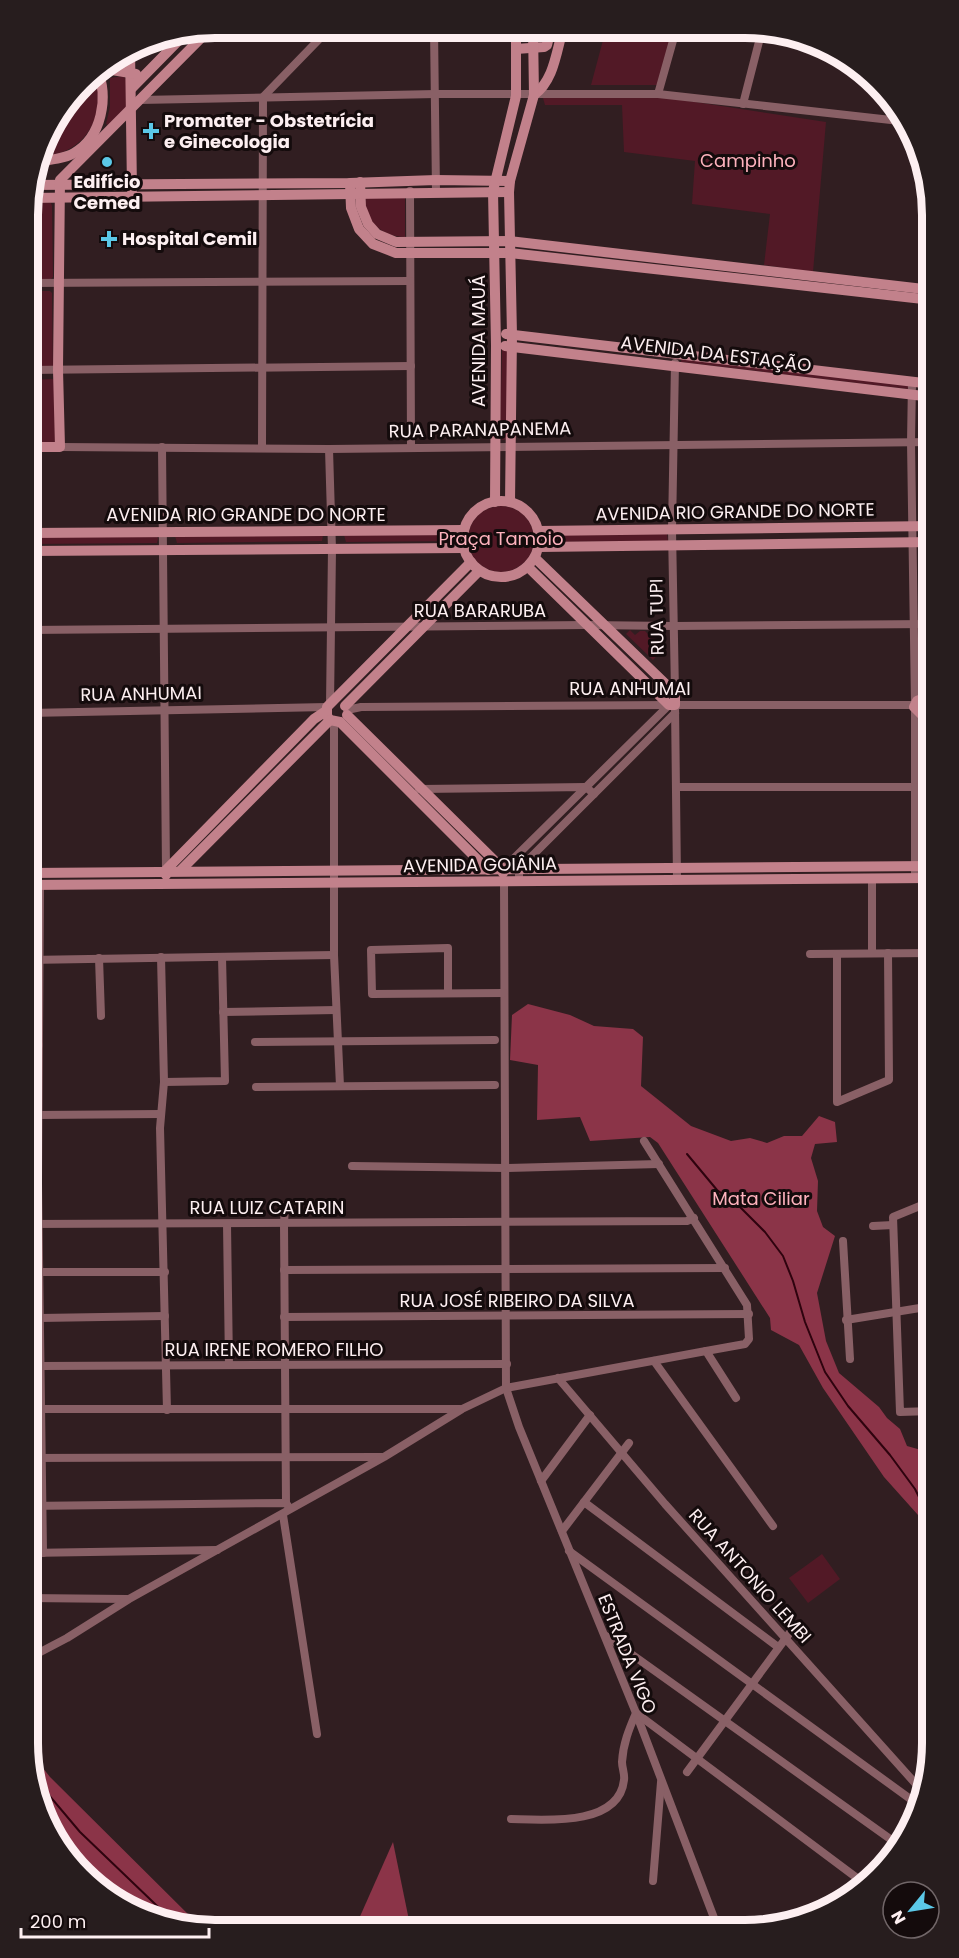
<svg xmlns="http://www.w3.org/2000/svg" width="959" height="1958" viewBox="0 0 959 1958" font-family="Poppins,sans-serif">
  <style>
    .green { fill: #521926 }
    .forest { fill: #8b3448 }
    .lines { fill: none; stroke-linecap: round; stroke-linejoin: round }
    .stream { stroke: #2e030e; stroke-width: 2 }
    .street { stroke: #896066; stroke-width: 8 }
    .secondary { stroke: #c2818b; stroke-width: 10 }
    .poi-dot { fill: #5bc8e7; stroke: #140b0c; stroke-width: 2 }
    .labels { text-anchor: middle; stroke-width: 6; stroke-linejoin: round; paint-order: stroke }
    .poi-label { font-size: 18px; font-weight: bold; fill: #fdeff1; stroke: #140b0c; text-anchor: start }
    .park-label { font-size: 18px; fill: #feb2bd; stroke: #140b0c }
    .street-label { font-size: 18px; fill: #fdeff1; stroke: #140b0c }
    .rim { fill: none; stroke: #fdeff1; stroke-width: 8 }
  </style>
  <rect width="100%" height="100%" fill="#311e21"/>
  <g class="green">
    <polygon points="606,29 674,30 659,85 591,85"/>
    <path d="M 94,72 C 105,98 97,133 71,148 C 61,154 50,155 39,156 L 46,131 Z"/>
    <polygon points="123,76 126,79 127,106 108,125 106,124 110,107 110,78"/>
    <polygon points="543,98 669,98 826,122 813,272 764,265 770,214 692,204 695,161 624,152 622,105 545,105"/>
    <path d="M 366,197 L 405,197 L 405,237 C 383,237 363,221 366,197 Z"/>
    <polygon points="29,202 51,203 52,206 53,277 50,280 28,280"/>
    <polygon points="28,291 50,291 52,293 53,368 28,370"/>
    <polygon points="502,349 507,350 507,439 503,440 500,438"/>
    <polygon points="682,357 909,384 908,389 681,362"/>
    <polygon points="52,379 54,380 56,442 28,446 28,380"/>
    <circle cx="501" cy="539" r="33"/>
    <polygon points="458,534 456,541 346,542 344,535"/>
    <polygon points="549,534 667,534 668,541 547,542 546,538"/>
    <polygon points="323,535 322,541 177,543 175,536"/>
    <polygon points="28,536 157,536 158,539 157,543 28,544"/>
    <polygon points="630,630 635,635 640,631 645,631 650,636 654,632 661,631 663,634 661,636 665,640 662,643 666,646 653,660 626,634"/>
    <polygon points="822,1554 840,1579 808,1603 789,1578"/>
  </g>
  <g class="forest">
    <polygon points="528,1004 570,1015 594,1026 633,1029 643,1037 641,1086 691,1126 731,1141 750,1138 767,1143 784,1136 802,1136 819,1116 835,1122 837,1142 815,1144 811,1158 818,1181 817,1211 823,1227 835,1236 817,1293 826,1341 839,1373 879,1407 887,1418 900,1429 907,1446 921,1450 932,1464 932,1571 918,1515 884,1477 823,1388 799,1345 771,1330 770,1318 658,1143 650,1137 590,1141 580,1117 537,1120 538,1065 510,1060 512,1015"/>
    <polygon points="28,1749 50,1777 203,1929 190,1929 142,1917 91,1885 37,1804"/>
    <polygon points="393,1842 411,1930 354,1930"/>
  </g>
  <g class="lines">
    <g class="stream">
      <polyline points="687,1154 717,1190 738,1205 765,1232 783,1256 793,1281 805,1322 825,1372 848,1406 890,1455 915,1489 932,1523"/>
      <polyline points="32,1775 80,1832 178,1926"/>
    </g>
    <g class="street">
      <polyline points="434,28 436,192"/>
      <polyline points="658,94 676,30"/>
      <polyline points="139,100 436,94 658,94 900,121"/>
      <polyline points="743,104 762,30"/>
      <polyline points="410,191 411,447"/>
      <polyline points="28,283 410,281"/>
      <polyline points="675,363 672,530 675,693"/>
      <polyline points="28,370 411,366"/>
      <polyline points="912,382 911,442 915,703"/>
      <polyline points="60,447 329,449 932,442"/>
      <polyline points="162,447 166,870"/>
      <polyline points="262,448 263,97 330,28"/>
      <polyline points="329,449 332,549 330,704"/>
      <polyline points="28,630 586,625 674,626 932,624"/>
      <polyline points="347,710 361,707 669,705"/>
      <polyline points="915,710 915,879"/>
      <polyline points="28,713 327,707"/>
      <polyline points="334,722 334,955 340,1086"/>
      <polyline points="676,787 915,787"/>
      <polyline points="419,789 586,787 594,794"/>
      <polyline points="503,869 669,705"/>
      <polyline points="677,879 675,705 914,705"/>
      <polyline points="504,882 506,1388 519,1427 636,1713 719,1931"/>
      <polyline points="519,882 519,869 675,713"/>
      <polyline points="40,885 38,1183 43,1553"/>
      <polyline points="872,953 872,879"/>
      <polyline points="810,954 932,953"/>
      <polyline points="837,954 837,1102 889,1080 888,953"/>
      <polyline points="161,957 164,1082 160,1128 167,1410"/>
      <polyline points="99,958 101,1016"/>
      <polyline points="28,960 334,955"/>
      <polyline points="448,993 448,948 371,950 372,994 504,993"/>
      <polyline points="223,1012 336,1010"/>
      <polyline points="255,1042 495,1040"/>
      <polyline points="28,1045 39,1045"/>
      <polyline points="164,1082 225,1081 222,957"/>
      <polyline points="256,1087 495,1085"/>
      <polyline points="28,1098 38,1098"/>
      <polyline points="38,1115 161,1114"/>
      <polyline points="644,1141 747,1305 749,1339 745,1344 706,1351"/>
      <polyline points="352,1166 506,1168 659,1164"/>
      <polyline points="28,1183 38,1183"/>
      <polyline points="285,1206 284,1224 286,1503"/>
      <polyline points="28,1224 687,1221 694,1218"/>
      <polyline points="227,1224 229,1365"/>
      <polyline points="873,1226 893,1225"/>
      <polyline points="843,1241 850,1359"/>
      <polyline points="284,1270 725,1268"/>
      <polyline points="27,1272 165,1272"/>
      <polyline points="284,1317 749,1314"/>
      <polyline points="40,1318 165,1316"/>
      <polyline points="846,1320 932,1306"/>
      <polyline points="654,1361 773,1526"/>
      <polyline points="40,1366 507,1364"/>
      <polyline points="558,1378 665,1504 923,1792"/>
      <polyline points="27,1409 460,1409"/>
      <polyline points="932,1411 900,1412 893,1217 932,1201"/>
      <polyline points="27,1458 382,1457"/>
      <polyline points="541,1481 590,1415"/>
      <polyline points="584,1502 778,1647"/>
      <polyline points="27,1506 286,1503 288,1506"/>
      <polyline points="283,1515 317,1734"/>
      <polyline points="562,1531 629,1443"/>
      <polyline points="569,1551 920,1806"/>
      <polyline points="27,1553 217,1550"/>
      <polyline points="27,1598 127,1599"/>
      <polyline points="606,1636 900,1846"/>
      <polyline points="27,1659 67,1638 129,1599 384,1457 462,1409 506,1388 706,1351 736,1398"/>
      <polyline points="687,1772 794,1627"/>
      <path d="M 511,1819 C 544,1820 619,1827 624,1780 C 625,1774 622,1768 622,1762 C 623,1744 629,1729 636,1713 L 865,1884"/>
      <polyline points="653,1881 661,1782"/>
    </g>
    <g class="secondary">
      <polyline points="130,49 132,190"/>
      <polyline points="516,49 544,47 547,45 551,29"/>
      <polyline points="100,68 136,74"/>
      <polyline points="131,89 186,33"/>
      <path d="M 534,95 C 554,80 556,53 563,29"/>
      <path d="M 38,161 C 49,160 64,159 74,153 C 102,137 109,97 97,69"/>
      <polyline points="360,182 361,207 368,224 377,234 396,242 509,241 932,290"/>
      <polyline points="350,183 351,208 359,229 373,244 396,253 510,253 932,300"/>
      <polyline points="30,185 350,183 436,180 510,181"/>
      <polyline points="29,198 509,192"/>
      <polyline points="506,334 932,384"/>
      <polyline points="505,346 932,397"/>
      <polyline points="28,447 60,447 58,370 60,180 212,27"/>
      <circle cx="501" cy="539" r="38"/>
      <polyline points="495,502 496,345 493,191 516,96 516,29"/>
      <polyline points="510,502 512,335 509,192 510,181 534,95 533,29"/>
      <polyline points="538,531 932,526"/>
      <polyline points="28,533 464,530"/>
      <polyline points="539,547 932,542"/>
      <polyline points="28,551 464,548"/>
      <polyline points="528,567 669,705 675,705 675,693 535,558"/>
      <polyline points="345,706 479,571"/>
      <polyline points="927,710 932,715"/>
      <polyline points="347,715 503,869 503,873"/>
      <polyline points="340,722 330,720 327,716 327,707 471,562"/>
      <polyline points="340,722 488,870"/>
      <polyline points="932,725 914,707 917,701 922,699 932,689"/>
      <polyline points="180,871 330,720"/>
      <polyline points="28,873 932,866"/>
      <polyline points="166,875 166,870 314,719 326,711"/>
      <polyline points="28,885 932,878"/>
    </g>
  </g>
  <g class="poi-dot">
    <path d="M148 122h6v6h6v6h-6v6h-6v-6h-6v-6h6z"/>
    <circle cx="107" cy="162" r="6"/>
    <path d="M106 230h6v6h6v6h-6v6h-6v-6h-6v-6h6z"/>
  </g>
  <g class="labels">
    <g class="poi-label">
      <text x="164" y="127">Promater - Obstetrícia<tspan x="164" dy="21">e Ginecologia</tspan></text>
      <text x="107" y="188" text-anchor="middle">Edifício<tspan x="107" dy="21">Cemed</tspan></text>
      <text x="122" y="245">Hospital Cemil</text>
    </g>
    <g class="park-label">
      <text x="748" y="167">Campinho</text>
      <text x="501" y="545">Praça Tamoio</text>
      <text x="761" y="1205">Mata Ciliar</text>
    </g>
    <g class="street-label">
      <text transform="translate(479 341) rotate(-90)" y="6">AVENIDA MAUÁ</text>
      <text transform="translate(716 354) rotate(7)" y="6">AVENIDA DA ESTAÇÃO</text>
      <text transform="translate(480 430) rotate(-1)" y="6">RUA PARANAPANEMA</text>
      <text transform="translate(735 512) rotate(-1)" y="6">AVENIDA RIO GRANDE DO NORTE</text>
      <text x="246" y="521">AVENIDA RIO GRANDE DO NORTE</text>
      <text x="480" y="617">RUA BARARUBA</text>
      <text transform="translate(657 617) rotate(-91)" y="6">RUA TUPI</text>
      <text x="630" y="695">RUA ANHUMAI</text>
      <text transform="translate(141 694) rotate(-1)" y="6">RUA ANHUMAI</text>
      <text transform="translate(480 865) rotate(-1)" y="6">AVENIDA GOIÂNIA</text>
      <text x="267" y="1214">RUA LUIZ CATARIN</text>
      <text x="517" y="1307">RUA JOSÉ RIBEIRO DA SILVA</text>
      <text x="274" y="1356">RUA IRENE ROMERO FILHO</text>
      <text transform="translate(750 1576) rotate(48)" y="6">RUA ANTONIO LEMBI</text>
      <text transform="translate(627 1654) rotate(68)" y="6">ESTRADA VIGO</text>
    </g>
  </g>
  <path d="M0 0H959V1958H0ZM215 38H745A177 177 0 0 1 922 215V1743A177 177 0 0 1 745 1920H215A177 177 0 0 1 38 1743V215A177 177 0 0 1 215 38Z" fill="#271d1e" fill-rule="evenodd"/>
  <path class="rim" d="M215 38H745A177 177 0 0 1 922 215V1743A177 177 0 0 1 745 1920H215A177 177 0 0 1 38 1743V215A177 177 0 0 1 215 38Z"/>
  <g transform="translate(911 1910) rotate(240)"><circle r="28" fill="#140b0c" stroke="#716668" stroke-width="1.5"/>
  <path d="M0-4.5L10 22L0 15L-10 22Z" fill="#5bc8e7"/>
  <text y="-9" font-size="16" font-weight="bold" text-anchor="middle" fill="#fdeff1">N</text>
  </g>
  <path d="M21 1928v9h188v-9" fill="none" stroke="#fdeff1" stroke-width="3"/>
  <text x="30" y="1928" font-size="18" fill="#fdeff1" stroke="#140b0c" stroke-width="4.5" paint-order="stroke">200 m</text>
</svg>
